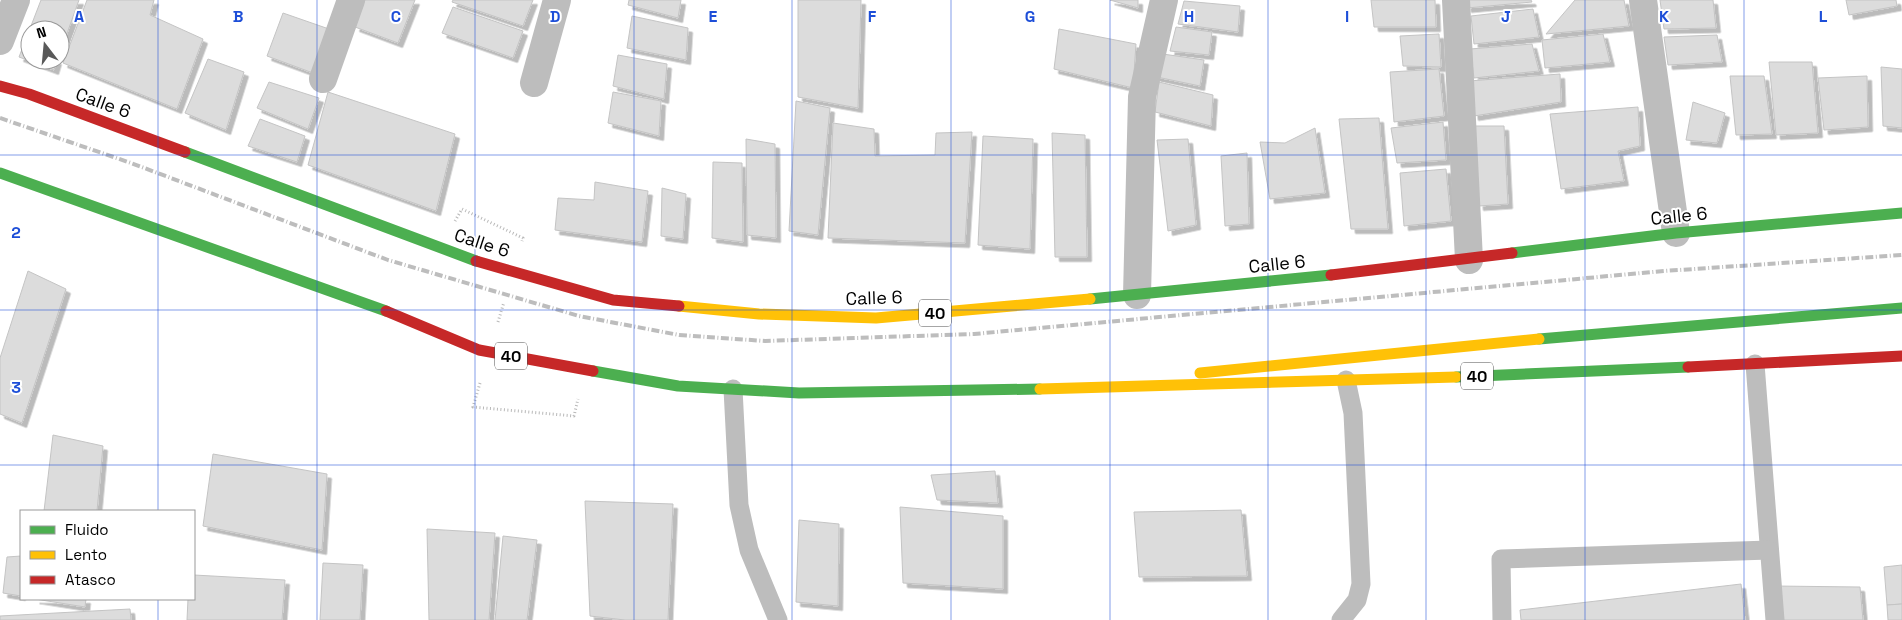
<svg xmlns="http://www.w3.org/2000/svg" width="1902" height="620" viewBox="0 0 1902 620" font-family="'Space Grotesk',sans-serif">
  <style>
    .building { fill: #dcdcdc; stroke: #c4c4c4; filter: url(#shadow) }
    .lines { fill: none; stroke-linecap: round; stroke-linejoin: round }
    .path { stroke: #b8b8b8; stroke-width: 3; stroke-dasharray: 1 2.5; stroke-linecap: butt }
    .lane { stroke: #bdbdbd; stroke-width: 19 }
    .street { stroke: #bdbdbd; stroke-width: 28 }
    .fast { stroke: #4caf50; stroke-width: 11 }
    .slow { stroke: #ffc107; stroke-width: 11 }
    .jam { stroke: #c62828; stroke-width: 11 }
    .rail { stroke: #bdbdbd; stroke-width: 4; stroke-dasharray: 8 2.5 1 2.5; stroke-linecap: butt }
    .grid { fill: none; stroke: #1d4ed8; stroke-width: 1; stroke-opacity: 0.55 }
    .labels { text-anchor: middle; stroke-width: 4; stroke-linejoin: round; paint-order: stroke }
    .shield { fill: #fff; stroke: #4c4c4c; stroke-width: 1 }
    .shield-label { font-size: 16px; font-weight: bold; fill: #000 }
    .street-label { font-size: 18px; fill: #000; stroke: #fff }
    .grid-label { font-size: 16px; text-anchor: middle; font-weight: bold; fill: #1d4ed8; stroke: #fff; stroke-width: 4; stroke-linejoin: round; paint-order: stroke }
  </style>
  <defs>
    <filter id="shadow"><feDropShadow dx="4.5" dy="4.5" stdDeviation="0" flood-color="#0004"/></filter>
  </defs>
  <rect width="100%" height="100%" fill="#fff"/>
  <g class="building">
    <polygon points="41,0 79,0 60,53 60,30 30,30 30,60 57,60 54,70 19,57"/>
    <polygon points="87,0 154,0 150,15 203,39 177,109 63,63"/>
    <polygon points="365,0 415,0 398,43 355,27"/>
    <polygon points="453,0 533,0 523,26 452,2"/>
    <polygon points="629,0 681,0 678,18 628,5"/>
    <polygon points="798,0 861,0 858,108 798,97"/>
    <polygon points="1110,0 1138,0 1138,8"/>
    <polygon points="1371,0 1435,0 1436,27 1374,27"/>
    <polygon points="1466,0 1531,0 1532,2 1467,8"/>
    <polygon points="1575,0 1624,0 1629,26 1546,34"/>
    <polygon points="1660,0 1713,0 1716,28 1664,29"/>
    <polygon points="1846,0 1896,0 1897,6 1849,15"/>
    <polygon points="1184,1 1240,6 1238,32 1178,24"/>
    <polygon points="453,7 523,31 513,58 442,33"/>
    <polygon points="1533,9 1539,37 1474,44 1471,16"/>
    <polygon points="283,13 329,29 313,73 267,56"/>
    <polygon points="632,16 688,28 686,60 627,48"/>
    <polygon points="1176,27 1212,32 1209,55 1170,51"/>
    <polygon points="1059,29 1136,44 1133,88 1054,69"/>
    <polygon points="1439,34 1441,67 1403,66 1400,36"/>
    <polygon points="1603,34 1610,62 1545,68 1542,40"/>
    <polygon points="1717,35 1722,62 1668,65 1664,37"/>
    <polygon points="1532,44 1539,71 1474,78 1470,49"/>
    <polygon points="1156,53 1204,60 1200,86 1152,76"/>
    <polygon points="618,55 667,64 664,99 613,86"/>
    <polygon points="208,59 244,72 226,130 185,113"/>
    <polygon points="1769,62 1812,62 1818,133 1776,135"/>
    <polygon points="1881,67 1902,69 1902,128 1883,126"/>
    <polygon points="1439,69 1444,116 1394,122 1390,72"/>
    <polygon points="1560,74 1561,102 1474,116 1469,81"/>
    <polygon points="1730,76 1764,76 1772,134 1736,135"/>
    <polygon points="1867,76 1868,127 1824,130 1818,78"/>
    <polygon points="269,82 319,98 308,129 257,108"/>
    <polygon points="1159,82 1213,95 1211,126 1155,112"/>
    <polygon points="328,92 455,134 436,211 308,165"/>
    <polygon points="613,92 661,101 659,136 608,123"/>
    <polygon points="796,101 830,108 818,235 789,231"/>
    <polygon points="1693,102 1725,113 1717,143 1686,140"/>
    <polygon points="1638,107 1640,146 1618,151 1624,181 1561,189 1550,114"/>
    <polygon points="1379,118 1388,229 1351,229 1339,119"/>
    <polygon points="260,119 305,136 297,162 248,146"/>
    <polygon points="1443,122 1446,160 1397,163 1391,128"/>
    <polygon points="833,123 874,129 875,156 935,155 936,133 972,132 965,243 828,238"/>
    <polygon points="1473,126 1504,126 1508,204 1479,206"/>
    <polygon points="1315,128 1325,193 1270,199 1260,142 1285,143"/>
    <polygon points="1052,133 1085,135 1087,257 1055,257"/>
    <polygon points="983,136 1033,139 1030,249 978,245"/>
    <polygon points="746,139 775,144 776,238 747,235"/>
    <polygon points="1188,139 1196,225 1168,231 1157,140"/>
    <polygon points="1247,153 1249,224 1225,226 1221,156"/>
    <polygon points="713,162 742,163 743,242 712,238"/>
    <polygon points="1446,169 1451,221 1404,226 1400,173"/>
    <polygon points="595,182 648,191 642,242 555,230 558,198 594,200"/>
    <polygon points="662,188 686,194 683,239 661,236"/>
    <polygon points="28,271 66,289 22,423 0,414 0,358"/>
    <polygon points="53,435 103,446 97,511 44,511"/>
    <polygon points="213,454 327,474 322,550 203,526"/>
    <polygon points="995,471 998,503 937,500 931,475"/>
    <polygon points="585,501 673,504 668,620 625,620 590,616"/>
    <polygon points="900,507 1003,516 1003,589 903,583"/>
    <polygon points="1241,510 1247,576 1139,577 1134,512"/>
    <polygon points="799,520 839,524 838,606 796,602"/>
    <polygon points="427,529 495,533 489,620 429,620"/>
    <polygon points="503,536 537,540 527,620 495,620"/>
    <polygon points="21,556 21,596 3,593 7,557"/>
    <polygon points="323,563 363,565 360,620 320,620"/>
    <polygon points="1902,565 1902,604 1887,605 1884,567"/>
    <polygon points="194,575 285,580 282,620 187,620 188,599 194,599"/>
    <polygon points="1741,584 1745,620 1521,620 1520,610"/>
    <polygon points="1775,586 1860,587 1863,620 1781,620"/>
    <polygon points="35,599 86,599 85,607"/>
    <polygon points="1902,604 1902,620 1888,620 1887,605"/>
    <polygon points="130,609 131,620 0,620 0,616"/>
  </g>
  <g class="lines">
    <g class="path">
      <polyline points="455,221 462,209 523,238 522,241"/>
      <polyline points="498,322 504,302"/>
      <polyline points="480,383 473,407 574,416 578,399"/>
    </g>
    <g class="lane">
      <polyline points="1755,364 1775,620"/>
      <polyline points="733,389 739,505 749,550 778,620"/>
      <polyline points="1341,620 1357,600 1361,584 1353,413 1346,380"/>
      <polyline points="1502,620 1501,559 1769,550"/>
    </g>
    <g class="street">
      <polyline points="1456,0 1469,260"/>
      <polyline points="1643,0 1676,233"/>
      <polyline points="0,41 16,0"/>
      <polyline points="323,79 351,0"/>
      <polyline points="534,83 557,0"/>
      <polyline points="1137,295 1142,97 1164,0"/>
    </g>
    <g class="fast">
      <polyline points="185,152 476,261"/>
      <polyline points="0,173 386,311"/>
      <polyline points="1512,253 1676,233 1902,213"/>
      <polyline points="1090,299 1331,275"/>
      <polyline points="1539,339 1902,308"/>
      <polyline points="593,371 678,386 799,393 1040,389"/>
      <polyline points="1456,377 1688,367"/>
    </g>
    <g class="slow">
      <polyline points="679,306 759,314 876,318 1090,299"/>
      <polyline points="1200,373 1539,339"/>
      <polyline points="1040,389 1456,377"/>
    </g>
    <g class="jam">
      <polyline points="0,86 29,94 185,152"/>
      <polyline points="476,261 613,300 679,306"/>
      <polyline points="1331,275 1512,253"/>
      <polyline points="386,311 479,350 593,371"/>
      <polyline points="1688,367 1902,356"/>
    </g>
    <polyline class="rail" points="0,118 131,163 388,260 579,316 679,335 765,341 974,334 1664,271 1902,255"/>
  </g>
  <path class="grid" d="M 158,0 L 158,511M 317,0 L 317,620M 475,0 L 475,620M 634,0 L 634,620M 792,0 L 792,620M 951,0 L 951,620M 1110,0 L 1110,620M 1268,0 L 1268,620M 1426,0 L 1426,620M 1585,0 L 1585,620M 1744,0 L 1744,620M 0,155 L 1902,155M 0,310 L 1902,310M 0,465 L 1902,465M 158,599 L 158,620"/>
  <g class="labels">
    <g class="shield">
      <rect x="919" y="299.5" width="32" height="27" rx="4"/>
      <rect x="495" y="342.5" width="32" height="27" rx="4"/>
      <rect x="1461" y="362.5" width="32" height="27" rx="4"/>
    </g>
    <g class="shield-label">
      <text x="935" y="319">40</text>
      <text x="511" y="362">40</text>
      <text x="1477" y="382">40</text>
    </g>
    <g class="street-label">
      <text transform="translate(103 103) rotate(20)" y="6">Calle 6</text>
      <text transform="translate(1679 216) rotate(-6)" y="6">Calle 6</text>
      <text transform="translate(482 243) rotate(18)" y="6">Calle 6</text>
      <text transform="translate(1277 264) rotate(-6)" y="6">Calle 6</text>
      <text transform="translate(874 298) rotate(-2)" y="6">Calle 6</text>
    </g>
  </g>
  <g class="grid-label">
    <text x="79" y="22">A</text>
    <text x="238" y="22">B</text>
    <text x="396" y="22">C</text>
    <text x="555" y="22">D</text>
    <text x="713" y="22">E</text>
    <text x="872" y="22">F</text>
    <text x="1030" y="22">G</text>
    <text x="1189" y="22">H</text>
    <text x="1347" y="22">I</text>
    <text x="1506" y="22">J</text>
    <text x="1664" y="22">K</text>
    <text x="1823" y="22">L</text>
    <text x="16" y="238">2</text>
    <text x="16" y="393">3</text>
  </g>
  <rect x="20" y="510" width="175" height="90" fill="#ffffff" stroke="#999999"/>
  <rect x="30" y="526" width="25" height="8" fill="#4caf50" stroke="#999999"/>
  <text x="65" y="535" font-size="15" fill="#000000">Fluido</text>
  <rect x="30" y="551" width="25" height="8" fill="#ffc107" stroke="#999999"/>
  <text x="65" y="560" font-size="15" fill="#000000">Lento</text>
  <rect x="30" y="576" width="25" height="8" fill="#c62828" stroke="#999999"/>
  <text x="65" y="585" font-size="15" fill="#000000">Atasco</text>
  <g transform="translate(45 45) rotate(344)"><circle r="24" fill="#ffffff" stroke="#999999"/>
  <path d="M0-4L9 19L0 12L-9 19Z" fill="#595959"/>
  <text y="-8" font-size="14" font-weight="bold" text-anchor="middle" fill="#000000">N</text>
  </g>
</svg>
